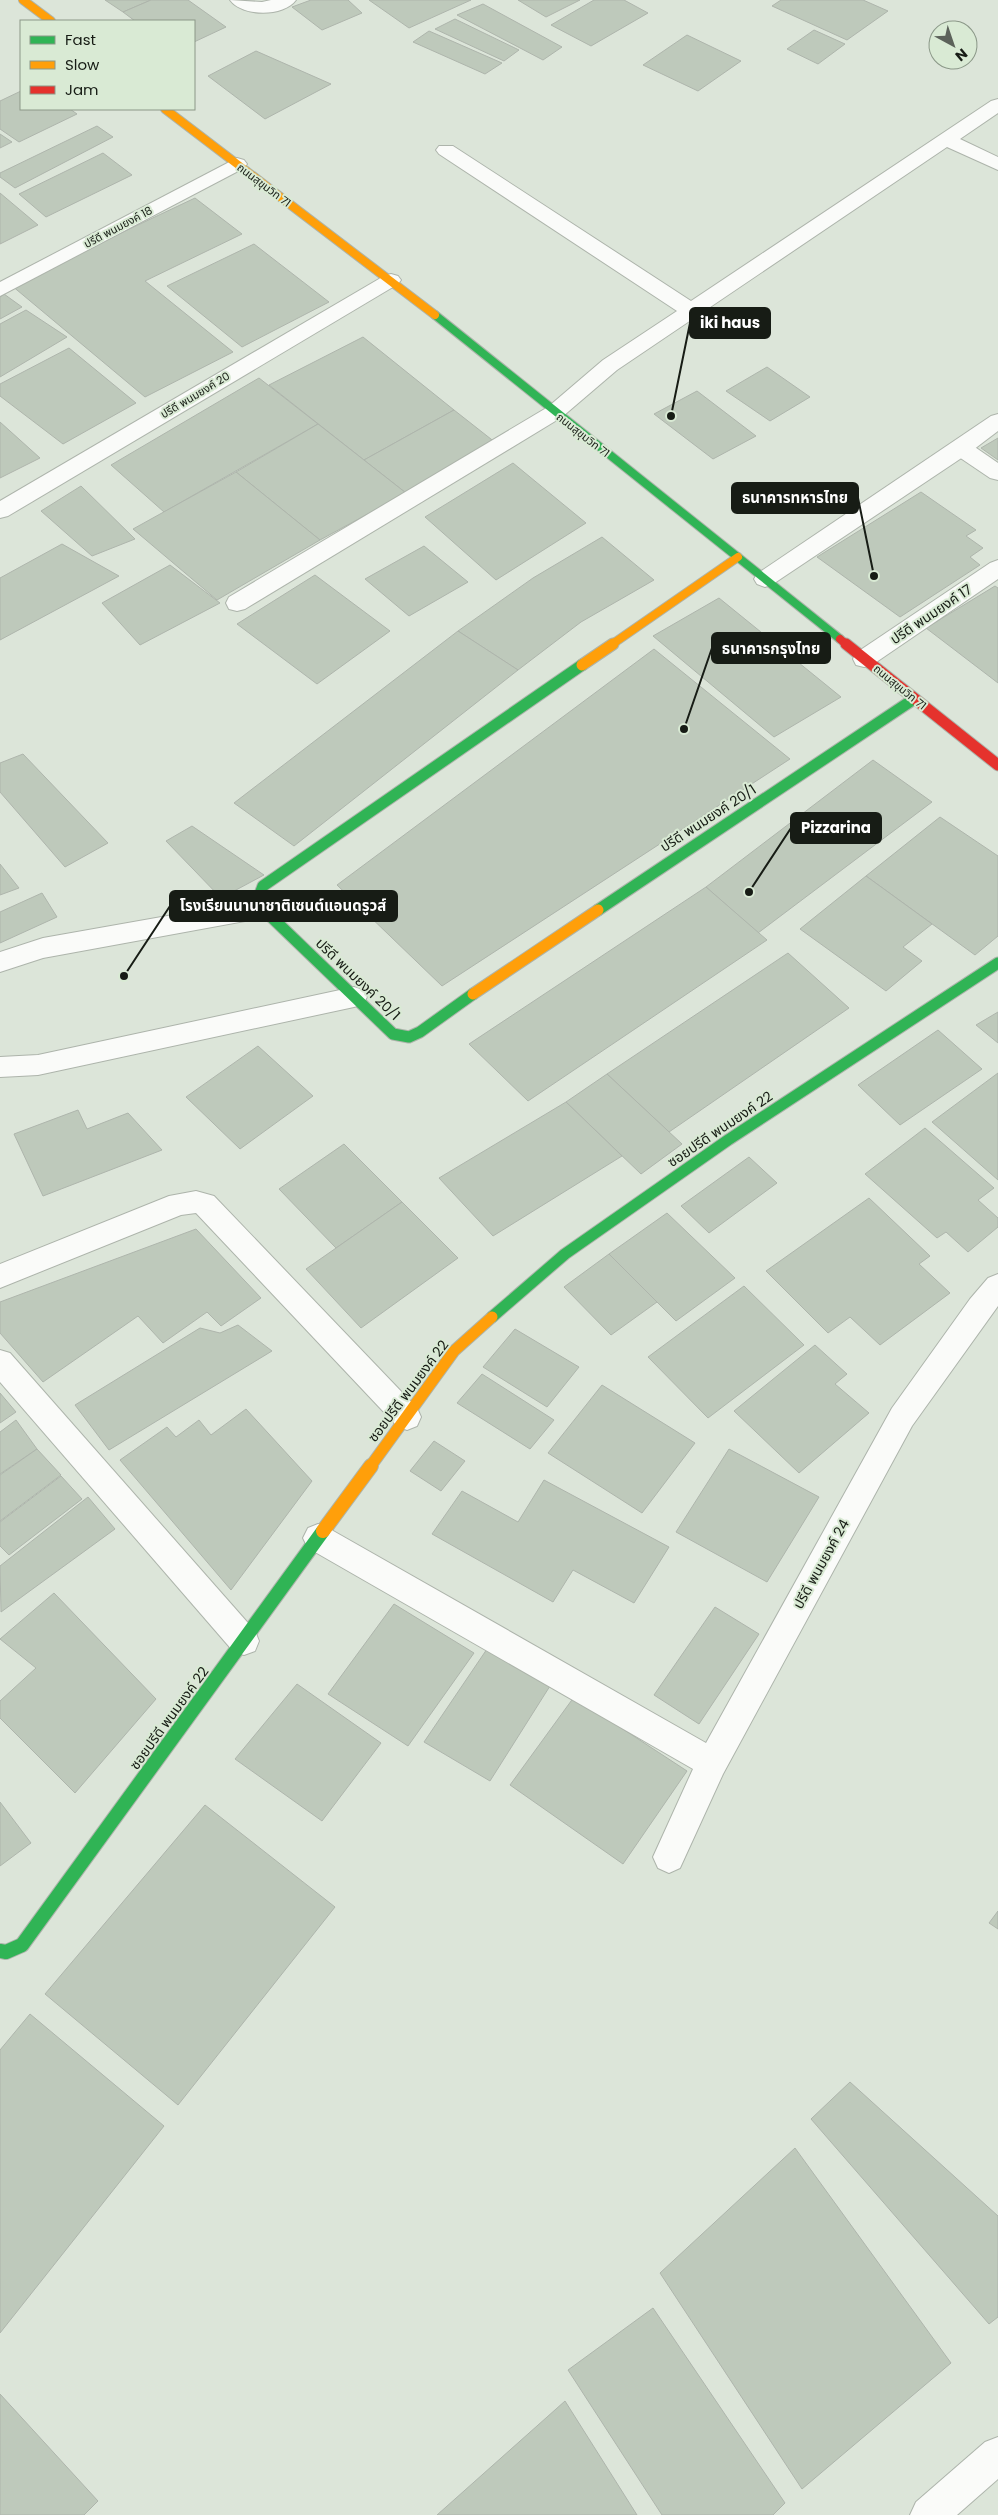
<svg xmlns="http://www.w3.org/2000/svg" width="998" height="2515" viewBox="0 0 998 2515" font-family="Poppins,'Noto Sans Thai',sans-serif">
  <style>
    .building { fill: #bec9bb; stroke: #aeb5ac }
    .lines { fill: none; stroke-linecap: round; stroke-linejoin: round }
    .lane-casing { stroke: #adb4ab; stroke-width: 2 }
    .street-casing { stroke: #adb4ab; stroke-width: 2 }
    .fast-far2-casing { stroke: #adb4ab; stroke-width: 10 }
    .fast-far1-casing { stroke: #adb4ab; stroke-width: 13 }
    .fast-casing { stroke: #adb4ab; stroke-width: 16 }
    .slow-far2-casing { stroke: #adb4ab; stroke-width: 10 }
    .slow-far1-casing { stroke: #adb4ab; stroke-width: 13 }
    .slow-casing { stroke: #adb4ab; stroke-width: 16 }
    .jam-far1-casing { stroke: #adb4ab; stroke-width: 10 }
    .jam-casing { stroke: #adb4ab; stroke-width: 13 }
    .lane { fill: #fafbf9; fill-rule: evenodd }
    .street { fill: #fafbf9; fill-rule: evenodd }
    .fast-far2 { stroke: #30b455; stroke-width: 8 }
    .fast-far1 { stroke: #30b455; stroke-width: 11 }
    .fast { stroke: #30b455; stroke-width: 14 }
    .slow-far2 { stroke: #ff9f0a; stroke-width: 8 }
    .slow-far1 { stroke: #ff9f0a; stroke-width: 11 }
    .slow { stroke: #ff9f0a; stroke-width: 14 }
    .jam-far1 { stroke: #e5322d; stroke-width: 8 }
    .jam { stroke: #e5322d; stroke-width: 11 }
    .labels { text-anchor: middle; stroke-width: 4; stroke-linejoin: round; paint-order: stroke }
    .far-street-label { font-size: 11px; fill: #171c15; stroke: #d9ead4 }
    .street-label { font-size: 14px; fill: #171c15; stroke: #d9ead4 }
    .leader { fill: none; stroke: #171c15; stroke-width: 2 }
    .callout-dot { fill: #171c15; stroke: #d9ead4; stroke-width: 2 }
    .callout { fill: #171c15; stroke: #171c15; stroke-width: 2 }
    .callout-label { font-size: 15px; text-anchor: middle; font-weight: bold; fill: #fff }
  </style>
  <rect width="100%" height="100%" fill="#dce5d9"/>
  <g class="building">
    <polygon points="105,0 151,0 123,12"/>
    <polygon points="151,0 188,0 226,27 194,42 194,21 135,21 123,12"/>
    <polygon points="311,0 348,0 362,13 322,30 292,7"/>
    <polygon points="369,0 471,0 409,28"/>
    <polygon points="518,0 580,0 546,17"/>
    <polygon points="594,0 624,0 648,13 591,46 551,25"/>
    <polygon points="781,0 863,0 888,11 847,40 772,6"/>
    <polygon points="483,4 562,47 543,60 457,15"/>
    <polygon points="455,19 519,50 504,61 435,29"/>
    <polygon points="814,30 845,44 818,64 787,49"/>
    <polygon points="429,31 502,63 485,74 413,42"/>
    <polygon points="687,35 741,61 698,91 643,65"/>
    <polygon points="256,51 331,84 265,119 208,76"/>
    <polygon points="21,91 21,109 70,109 77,114 19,142 0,129 0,101"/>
    <polygon points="97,126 113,137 15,188 0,177 0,173"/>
    <polygon points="0,134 12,142 0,148"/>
    <polygon points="103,153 132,175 46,217 19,194"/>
    <polygon points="0,193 38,225 0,244"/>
    <polygon points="195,198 242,234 145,281 233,352 145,397 11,285"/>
    <polygon points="254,244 329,302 242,347 167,286"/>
    <polygon points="4,294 22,307 0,319 0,297"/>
    <polygon points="26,310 67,337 0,377 0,324"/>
    <polygon points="363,337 454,410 364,460 269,385"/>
    <polygon points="69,348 136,403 63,444 0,396 0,384"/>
    <polygon points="767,367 810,397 770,421 726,391"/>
    <polygon points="259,378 318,424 164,512 111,465"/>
    <polygon points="697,391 756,436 713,459 654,414"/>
    <polygon points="454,410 496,443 406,493 364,460"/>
    <polygon points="0,422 40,458 0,478"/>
    <polygon points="318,424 406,493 320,540 236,472"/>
    <polygon points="998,438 998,460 981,448"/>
    <polygon points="513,463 586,523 496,580 425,517"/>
    <polygon points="236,472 320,540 217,600 133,529"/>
    <polygon points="81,486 135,539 92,556 41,511"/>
    <polygon points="921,492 976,530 966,536 983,548 970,557 980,565 900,617 817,557"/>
    <polygon points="602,537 654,580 581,622 518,670 458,631 533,578"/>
    <polygon points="62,544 119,576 0,640 0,578"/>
    <polygon points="424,546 468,582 409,616 365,579"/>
    <polygon points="170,565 220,603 140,645 102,603"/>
    <polygon points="315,575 390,631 317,684 237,624"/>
    <polygon points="995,586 998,588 998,683 926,628"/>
    <polygon points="719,598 841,697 774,737 653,636"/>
    <polygon points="458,631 518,670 294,846 234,803"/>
    <polygon points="654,649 790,759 442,986 337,885"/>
    <polygon points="23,754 108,843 65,867 0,792 0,763"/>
    <polygon points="873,760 932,802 758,933 706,887"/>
    <polygon points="940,817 998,856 998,936 975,955 866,876"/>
    <polygon points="192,826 264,875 221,898 166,841"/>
    <polygon points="0,864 19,888 0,895"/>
    <polygon points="866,876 932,924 903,947 922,961 886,991 800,929"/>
    <polygon points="706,887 767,940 528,1101 469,1044"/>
    <polygon points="42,893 57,917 0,943 0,912"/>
    <polygon points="788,953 849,1008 669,1132 607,1074"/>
    <polygon points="998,1012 998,1043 976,1025"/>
    <polygon points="938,1030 982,1069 900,1125 858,1085"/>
    <polygon points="258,1046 313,1096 240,1149 186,1097"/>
    <polygon points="998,1073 998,1180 932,1122"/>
    <polygon points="607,1074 682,1144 641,1174 566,1102"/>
    <polygon points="566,1102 622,1156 493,1236 439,1178"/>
    <polygon points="78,1110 87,1129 128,1113 162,1150 43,1196 14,1134"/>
    <polygon points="925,1128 994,1188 978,1200 998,1218 998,1227 968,1252 946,1232 937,1238 865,1174"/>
    <polygon points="344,1144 402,1202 336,1248 279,1189"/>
    <polygon points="749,1157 777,1183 709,1233 681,1206"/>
    <polygon points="869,1198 930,1256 919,1264 950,1293 880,1345 850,1317 828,1333 766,1271"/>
    <polygon points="402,1202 458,1258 361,1328 306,1269"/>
    <polygon points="667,1213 735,1278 676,1321 609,1254"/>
    <polygon points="196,1229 261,1298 221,1326 207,1312 163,1343 138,1316 43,1382 0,1333 0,1302"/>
    <polygon points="609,1254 657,1302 611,1335 564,1287"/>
    <polygon points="744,1286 804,1345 708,1418 648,1357"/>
    <polygon points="238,1325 272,1351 109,1450 75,1405 200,1328 220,1333"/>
    <polygon points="515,1329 579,1367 547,1407 483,1367"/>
    <polygon points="815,1345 847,1374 835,1384 869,1413 799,1473 734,1411"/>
    <polygon points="482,1374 554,1420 530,1449 457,1403"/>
    <polygon points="602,1385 695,1443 642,1513 548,1453"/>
    <polygon points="0,1393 16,1412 0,1423"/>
    <polygon points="246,1409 312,1481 231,1590 120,1460 167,1427 176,1437 199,1420 211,1435"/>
    <polygon points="16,1420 37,1449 0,1474 0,1432"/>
    <polygon points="434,1441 465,1461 441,1491 410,1471"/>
    <polygon points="37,1449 61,1475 0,1521 0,1475"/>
    <polygon points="729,1449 819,1497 767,1582 676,1532"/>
    <polygon points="61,1476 82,1499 9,1555 0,1546 0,1522"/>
    <polygon points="544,1480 669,1547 634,1603 573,1570 553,1602 432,1534 462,1491 518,1522"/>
    <polygon points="88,1497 115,1529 1,1612 0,1566"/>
    <polygon points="54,1593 156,1699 75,1793 0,1718 0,1701 36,1668 0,1639"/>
    <polygon points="394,1604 474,1653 408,1746 328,1694"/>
    <polygon points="715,1607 759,1634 699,1724 654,1695"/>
    <polygon points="487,1649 550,1686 490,1781 424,1742"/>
    <polygon points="297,1684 381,1743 322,1821 235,1759"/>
    <polygon points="574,1697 687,1771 623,1864 510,1785"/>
    <polygon points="0,1802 31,1843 0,1866"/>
    <polygon points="205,1805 335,1907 178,2105 45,1994"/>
    <polygon points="998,1911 998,1929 989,1923"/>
    <polygon points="30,2014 164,2126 0,2333 0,2050"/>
    <polygon points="850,2082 998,2216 998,2317 989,2324 811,2119"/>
    <polygon points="795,2148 951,2363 802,2489 660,2273"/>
    <polygon points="653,2308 785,2503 773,2515 662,2515 568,2370"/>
    <polygon points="0,2394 98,2501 84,2515 0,2515"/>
    <polygon points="565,2401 637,2515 437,2515"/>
  </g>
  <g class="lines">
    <g class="lane-casing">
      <g id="lane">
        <polygon points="998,99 998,113 960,139 998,157 998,170 947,147 617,370 562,417 555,419 548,417 544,412 548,407 603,360 677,311 439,154 436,150 439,146 453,146 691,301 991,101"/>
        <polygon points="961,441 969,443 998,463 998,480 990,478 953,453 950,448 953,443"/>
        <polygon points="998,560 998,579 872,665 864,667 856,665 853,659 856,653 990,563"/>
        <polygon points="263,899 272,902 275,909 272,916 43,958 0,972 0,952 43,938"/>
        <polygon points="354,987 363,990 367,997 363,1004 354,1007 38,1075 0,1077 0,1057 38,1055"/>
      </g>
    </g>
    <g class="street-casing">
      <g id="street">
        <path d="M 230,0 L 262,2 L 271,0 L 296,0 C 284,17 242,17 230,0 Z"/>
        <polygon points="237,158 244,160 247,164 244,168 0,296 0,282"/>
        <polygon points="391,274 398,276 401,280 398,284 8,516 0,518 0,501 384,276"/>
        <polygon points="555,405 562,407 566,412 562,417 245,609 237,611 229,609 226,603 229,597 548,407"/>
        <polygon points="998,414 998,431 969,453 773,584 765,587 757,584 754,579 757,574 991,416"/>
        <polygon points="196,1191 214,1196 417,1408 421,1417 417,1426 407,1430 397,1426 196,1213 181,1215 0,1288 0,1264 169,1196"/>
        <polygon points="998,1274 998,1306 912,1426 723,1774 680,1868 669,1873 658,1868 653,1857 693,1769 308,1548 303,1538 308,1528 318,1524 328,1528 706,1743 892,1408 970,1299 988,1278"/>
        <polygon points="0,1350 10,1353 255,1631 259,1641 255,1651 244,1655 233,1651 0,1382"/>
        <polygon points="998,2437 998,2479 957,2515 910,2515 916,2502 985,2442"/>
      </g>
    </g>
    <g class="fast-far2-casing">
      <polyline id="fast-far2" points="435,315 840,639"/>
    </g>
    <g class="fast-far1-casing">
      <g id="fast-far1">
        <polyline points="598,910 914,699"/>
        <polyline points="473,994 420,1032 409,1037 393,1034 263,909 260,894 263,886 582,665"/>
        <polyline points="492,1317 565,1254 728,1140 998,963"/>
      </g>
    </g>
    <g class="fast-casing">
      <polyline id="fast" points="0,1951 6,1952 22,1945 323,1531"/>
    </g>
    <g class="slow-far2-casing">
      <g id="slow-far2">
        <polyline points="23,0 51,21"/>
        <polyline points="165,109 435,315"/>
        <polyline points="611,645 738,557"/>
      </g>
    </g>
    <g class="slow-far1-casing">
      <g id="slow-far1">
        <polyline points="582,665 613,644"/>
        <polyline points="473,994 598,910"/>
        <polyline points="370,1467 454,1351 492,1317"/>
      </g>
    </g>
    <g class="slow-casing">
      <polyline id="slow" points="323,1531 371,1466"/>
    </g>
    <g class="jam-far1-casing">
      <polyline id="jam-far1" points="840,639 847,645"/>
    </g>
    <g class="jam-casing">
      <polyline id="jam" points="846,644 998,765"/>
    </g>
    <use href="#lane" class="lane"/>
    <use href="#street" class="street"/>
    <use href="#fast-far2" class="fast-far2"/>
    <use href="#fast-far1" class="fast-far1"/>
    <use href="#fast" class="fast"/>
    <use href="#slow-far2" class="slow-far2"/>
    <use href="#slow-far1" class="slow-far1"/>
    <use href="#slow" class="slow"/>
    <use href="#jam-far1" class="jam-far1"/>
    <use href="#jam" class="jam"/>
  </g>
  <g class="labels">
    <g class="far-street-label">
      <text transform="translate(264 185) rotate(37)" y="4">ถนนสุขุมวิท 71</text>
      <text transform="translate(118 227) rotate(-28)" y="4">ปรีดี พนมยงค์ 18</text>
      <text transform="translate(195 395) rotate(-31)" y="4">ปรีดี พนมยงค์ 20</text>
      <text transform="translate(583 435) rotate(38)" y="4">ถนนสุขุมวิท 71</text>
      <text transform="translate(900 687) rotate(39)" y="4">ถนนสุขุมวิท 71</text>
    </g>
    <g class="street-label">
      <text transform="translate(931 614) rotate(-34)" y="5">ปรีดี พนมยงค์ 17</text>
      <text transform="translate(708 818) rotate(-33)" y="5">ปรีดี พนมยงค์ 20/1</text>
      <text transform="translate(358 979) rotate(44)" y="5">ปรีดี พนมยงค์ 20/1</text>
      <text transform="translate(720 1129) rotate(-34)" y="5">ซอยปรีดี พนมยงค์ 22</text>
      <text transform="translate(408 1391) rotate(-53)" y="5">ซอยปรีดี พนมยงค์ 22</text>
      <text transform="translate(821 1564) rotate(-61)" y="5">ปรีดี พนมยงค์ 24</text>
      <text transform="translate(169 1718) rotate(-54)" y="5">ซอยปรีดี พนมยงค์ 22</text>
    </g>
  </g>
  <path class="leader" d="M671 416L690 323M874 576L858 498M684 729L712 648M749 892L791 828M124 976L170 906"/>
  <g class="callout-dot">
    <circle cx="671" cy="416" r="5"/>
    <circle cx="874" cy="576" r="5"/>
    <circle cx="684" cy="729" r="5"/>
    <circle cx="749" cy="892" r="5"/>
    <circle cx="124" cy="976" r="5"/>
  </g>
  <g class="callout">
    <rect x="690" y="308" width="80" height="30" rx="5"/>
    <rect x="732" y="483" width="126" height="30" rx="5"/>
    <rect x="712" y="633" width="118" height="30" rx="5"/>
    <rect x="791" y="813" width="90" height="30" rx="5"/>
    <rect x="170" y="891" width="227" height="30" rx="5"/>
  </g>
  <g class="callout-label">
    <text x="730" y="328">iki haus</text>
    <text x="795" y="503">ธนาคารทหารไทย</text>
    <text x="771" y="654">ธนาคารกรุงไทย</text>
    <text x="836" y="833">Pizzarina</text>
    <text x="283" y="911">โรงเรียนนานาชาติเซนต์แอนดรูวส์</text>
  </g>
  <rect x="20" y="20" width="175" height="90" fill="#d9ead4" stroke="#8b9888"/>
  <rect x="30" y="36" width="25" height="8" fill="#30b455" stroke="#8b9888"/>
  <text x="65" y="45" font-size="15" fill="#171c15">Fast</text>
  <rect x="30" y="61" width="25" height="8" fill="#ff9f0a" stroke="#8b9888"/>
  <text x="65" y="70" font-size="15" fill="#171c15">Slow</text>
  <rect x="30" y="86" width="25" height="8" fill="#e5322d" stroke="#8b9888"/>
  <text x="65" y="95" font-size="15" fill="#171c15">Jam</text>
  <g transform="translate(953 45) rotate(140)"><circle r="24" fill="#d9ead4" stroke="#8b9888"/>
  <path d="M0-4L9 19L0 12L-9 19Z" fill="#5c625a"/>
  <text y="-8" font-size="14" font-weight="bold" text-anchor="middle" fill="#171c15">N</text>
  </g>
</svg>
